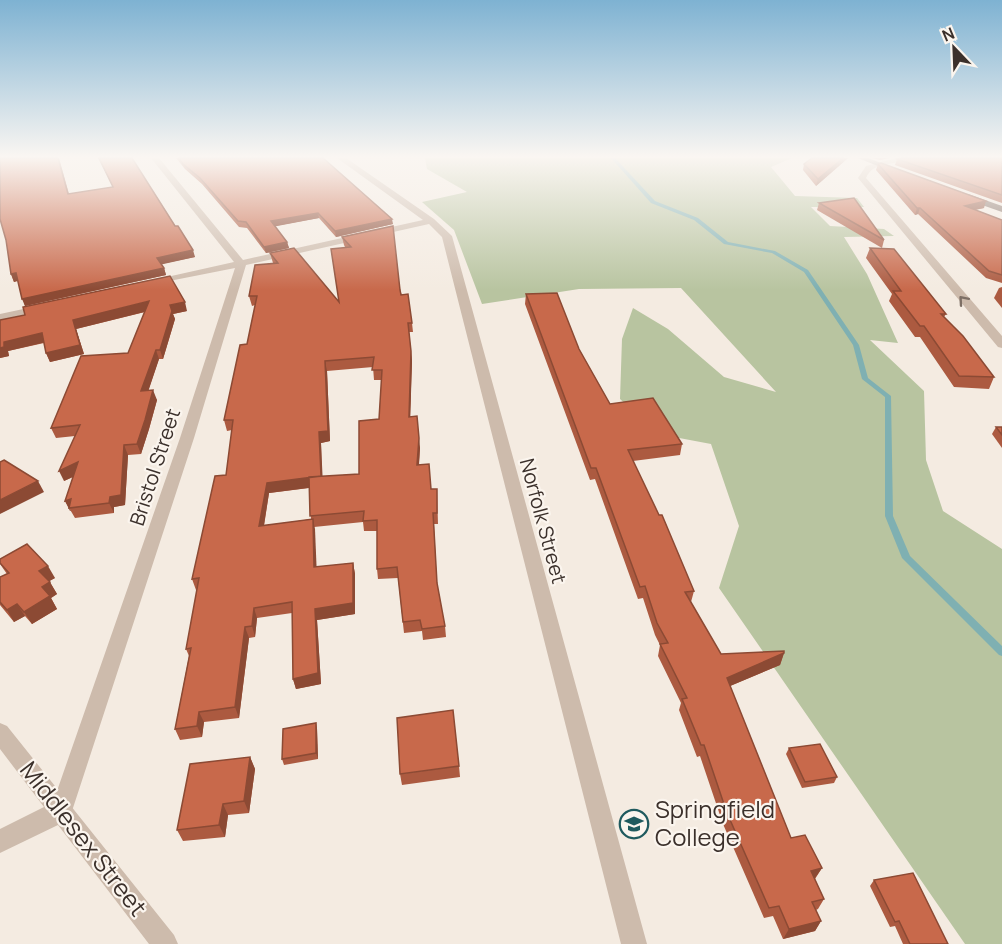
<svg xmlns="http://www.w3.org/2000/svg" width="1002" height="944" viewBox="0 0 1002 944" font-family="Manrope,sans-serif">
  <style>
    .green { fill: #b8c4a0 }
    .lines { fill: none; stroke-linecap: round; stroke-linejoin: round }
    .stream { fill: #7fb0b2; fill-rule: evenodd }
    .minor { fill: #cdbbac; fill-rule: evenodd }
    .tertiary { fill: #cdbbac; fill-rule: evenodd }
    .primary { fill: #7d675c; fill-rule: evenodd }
    .wall { fill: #ac5a40; fill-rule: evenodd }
    .shaded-wall { fill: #8c4a34 }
    .building { fill: #c8694b; stroke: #8c4a34; stroke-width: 1.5 }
    .oneway { stroke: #7d6f65 }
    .labels { text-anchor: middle; stroke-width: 4.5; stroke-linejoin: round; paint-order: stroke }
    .street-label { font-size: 20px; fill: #3b302b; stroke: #fbf5ee }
    .near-poi-label { font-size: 24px; fill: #3b302b; stroke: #fbf5ee; text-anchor: start }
    .near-street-label { font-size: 24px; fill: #3b302b; stroke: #fbf5ee }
  </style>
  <rect width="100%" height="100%" fill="#f4ebe1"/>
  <polygon class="green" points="425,158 792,158 771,167 795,196 857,198 864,207 811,207 830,226 884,229 894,236 844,237 867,274 898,343 870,340 924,391 926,460 943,511 1002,549 1002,944 965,944 719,588 739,526 711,444 658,434 620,399 622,339 633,308 668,329 724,377 776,392 681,288 579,289 482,304 454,230 422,202 467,192 427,169"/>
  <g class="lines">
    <polygon class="stream" points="611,158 615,158 655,201 698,218 728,242 775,251 808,270 859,345 868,378 891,396 893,516 910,556 1002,646 1002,656 999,655 902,558 885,516 885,397 862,379 853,345 804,272 772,253 724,244 694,220 651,203"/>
    <g class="minor">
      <polygon points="151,158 159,158 243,260 423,220 337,158 346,158 434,219 452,236 647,944 621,944 442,237 429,224 246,265 194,438 72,811 69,819 61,822 53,819 50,811 180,438 235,268 149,285 149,281 234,262"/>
      <path d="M 897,158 L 915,158 C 900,166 874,159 866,178 L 1002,336 L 1002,348 L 998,347 L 858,178 L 866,166 Z"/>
      <polygon points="42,305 46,306 46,310 0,320 0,314"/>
    </g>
    <polygon class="tertiary" points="0,723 7,726 174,935 178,944 149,944 58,825 0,853 0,829 44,807 0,749"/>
    <g class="primary">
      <polygon points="858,158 868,158 902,171 895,173"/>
      <polygon points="968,194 1002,206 1002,212 965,199 964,197"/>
    </g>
  </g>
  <g class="wall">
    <polygon points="0,158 59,158 69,194 113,187 98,158 132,158 195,257 161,264 164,268 166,275 25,306 18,281 14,282 11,274"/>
    <polygon points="176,158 323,158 393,224 336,237 319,218 275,226 287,242 289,248 266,253 247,228 239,227 202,184 185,169"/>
    <polygon points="812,158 848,158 816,186 803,170 804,164"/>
    <polygon points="871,158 890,158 880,160"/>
    <polygon points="1002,158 1002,203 895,165 897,159"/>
    <polygon points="878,164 984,208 975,210 1002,220 1002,283 986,278 918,214 915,215 876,170"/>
    <polygon points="819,203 884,240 882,248 817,210"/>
    <path d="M 342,237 L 400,290 L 412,323 L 413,332 L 409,332 L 412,361 L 410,416 L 420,448 L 419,465 L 431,489 L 437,489 L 438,524 L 434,524 L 437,585 L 445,626 L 446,637 L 423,640 L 422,631 L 404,633 L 398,578 L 378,579 L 377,569 L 377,531 L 364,531 L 363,522 L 314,527 L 316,567 L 353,563 L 355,574 L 355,614 L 317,620 L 321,684 L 296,689 L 293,679 L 292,613 L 257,618 L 255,637 L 249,638 L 239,718 L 204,722 L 202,737 L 180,740 L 175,729 L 189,656 L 186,649 L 197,590 L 196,590 L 192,579 L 226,475 L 232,430 L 227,431 L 224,420 L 247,344 L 255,305 L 252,306 L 249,296 L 273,263 L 270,253 L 339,302 L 345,247 L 344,245 ZM 373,367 L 374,380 L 382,380 L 379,419 L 359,474 L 322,477 L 321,443 L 330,441 L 327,371 ZM 309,488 L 311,519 L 264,526 L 269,493 Z"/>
    <polygon points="870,248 946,314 944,317 994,377 989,389 954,387 920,337 915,337 889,301 892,294 866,258"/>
    <polygon points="1002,287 1002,308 994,298 999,288"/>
    <polygon points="526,294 579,349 610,404 682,444 680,455 633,461 694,591 691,602 721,654 784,653 780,665 730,686 791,838 822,868 815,879 824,899 818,909 816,910 821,921 815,931 783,939 773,916 764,918 723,824 700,756 697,757 679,710 681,703 658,656 660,645 655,635 643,598 638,599 595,479 590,480 525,304"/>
    <polygon points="23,307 187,311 173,314 175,319 163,359 159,359 148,391 157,400 149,429 141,454 128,455 125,505 114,507 114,513 75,518 65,501 73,477 64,481 75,436 56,438 51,428 128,353 145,312 76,329 84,354 50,362 46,353 44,343 8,351 9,356 0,358 0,320 25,315"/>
    <polygon points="996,427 1002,427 1002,448 992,434"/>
    <polygon points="0,559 55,578 49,581 57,594 51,598 57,609 32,624 25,616 14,622 0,605 0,577 7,574 0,564"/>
    <polygon points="316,723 317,729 318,759 284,765 282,759"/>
    <polygon points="789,748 837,777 834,783 802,788 786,754"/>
    <polygon points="250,757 255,769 249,813 228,815 225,837 183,841 177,830"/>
    <polygon points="459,766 460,777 402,785 400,774"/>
    <polygon points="874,880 948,944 903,944 895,926 890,927 870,886"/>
  </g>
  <g class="shaded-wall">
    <polygon points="843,158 848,158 816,186 818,179"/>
    <polygon points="986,201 984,208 963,212 965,206"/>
    <polygon points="917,208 920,208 918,214 915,215"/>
    <polygon points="318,213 319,218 272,227 271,221"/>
    <polygon points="392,219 393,224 336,237 335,231"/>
    <polygon points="287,242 289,248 266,253 264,247"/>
    <polygon points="193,250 195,257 159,265 157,258"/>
    <polygon points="164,268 166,275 25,306 22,299"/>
    <polygon points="16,273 19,280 14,282 11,274"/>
    <polygon points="149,301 152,310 76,329 84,354 50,362 46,353 73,320"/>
    <polygon points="185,302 187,311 173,314 175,319 163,359 160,350 170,305"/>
    <polygon points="42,333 46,342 8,351 9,356 0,358 0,348 4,342"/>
    <polygon points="156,350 159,359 145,401 141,391"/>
    <polygon points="411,351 412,361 410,427 409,417"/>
    <polygon points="325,361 327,371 330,441 321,443 323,486 269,493 262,537 259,526 267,483 319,432"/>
    <polygon points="153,390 157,400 149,429 141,454 137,444"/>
    <polygon points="419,438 420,448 418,476 417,465"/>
    <polygon points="124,445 128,455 125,505 114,507 114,513 109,503 110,497"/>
    <polygon points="78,462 83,472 64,481 59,471"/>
    <polygon points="38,481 44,492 0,514 0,500"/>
    <polygon points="71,499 69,508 71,511 70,511 65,501"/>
    <polygon points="313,519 315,529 317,578 314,567"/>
    <polygon points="353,563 355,574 355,614 317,620 321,684 296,689 293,679 315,609"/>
    <polygon points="48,566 55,578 46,583 39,571"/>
    <polygon points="50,582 57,594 51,598 57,609 32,624 24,612 42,587"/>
    <polygon points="17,604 25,616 14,622 7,610"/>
    <polygon points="254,608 257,618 255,637 252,626"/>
    <polygon points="245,627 249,638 239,718 235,707"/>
    <polygon points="784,653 780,665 723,689 727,678"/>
    <polygon points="199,712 204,722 202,737 197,726"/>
    <polygon points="316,723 317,729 318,759 316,753"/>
    <polygon points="250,757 255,769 249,813 244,801"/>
    <polygon points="223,804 228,815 225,837 219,825"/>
    <polygon points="822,868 815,878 805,881 811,871"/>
    <polygon points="821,921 815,931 783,939 789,929"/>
  </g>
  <g class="building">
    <polygon points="0,158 58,158 68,194 113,187 99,158 132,158 175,226 178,226 193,250 157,258 164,268 22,299 16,273 11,274 6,240 0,219"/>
    <polygon points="179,158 323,158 392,219 335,231 318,213 271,221 287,242 264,247 246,222 238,221 200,178 183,164"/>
    <polygon points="812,158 843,158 818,179 804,164"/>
    <polygon points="902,158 1002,158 1002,195 897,159"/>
    <polygon points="881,163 986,201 965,206 1002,220 1002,275 989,271 920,208 917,208 878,164"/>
    <polygon points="854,198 884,240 819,203"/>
    <polygon points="393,226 400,290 401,295 408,294 412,323 408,323 411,351 409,417 417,416 419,438 417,465 429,464 431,489 437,489 437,513 433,513 437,583 445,626 422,629 420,620 403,622 397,567 377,569 377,520 363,521 364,511 310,516 309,477 359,474 359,421 379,419 382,370 372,370 374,357 325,361 328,431 319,432 321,476 267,483 259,526 313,519 314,567 353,563 353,603 315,609 318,673 293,679 292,602 254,608 252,626 245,627 235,707 199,712 197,726 175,729 191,648 186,649 199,578 192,579 215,476 226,475 233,420 224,420 240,345 247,344 257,296 249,296 255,265 278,263 270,253 294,248 339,302 331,249 351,247 342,237"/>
    <polygon points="870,248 894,249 946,314 941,314 963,336 994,377 959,376 924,326 920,326 893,291 901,291"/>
    <polygon points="170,276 185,302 170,305 172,311 160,350 156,350 141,391 153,390 145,420 137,444 124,445 121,495 110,497 109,503 69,508 71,499 65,501 78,462 59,471 80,425 51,428 81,356 128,353 149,301 73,320 80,345 46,353 42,333 4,342 4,347 0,348 0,320 25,315 23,307"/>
    <polygon points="557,293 579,349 610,404 653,398 682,444 628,450 659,515 662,515 694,591 685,592 721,654 784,651 784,653 727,678 791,838 805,835 822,868 811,871 824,899 812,902 821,921 789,929 779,906 769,908 727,813 704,745 701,745 682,699 687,698 660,644 668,643 657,623 645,586 640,587 596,468 591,468 526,294"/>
    <polygon points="996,427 1002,427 1002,435"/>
    <polygon points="4,460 38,481 0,500 0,462"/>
    <polygon points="27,544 48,566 39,571 50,582 42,587 50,596 24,612 17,604 7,610 0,602 0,577 9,573 0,563 0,559"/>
    <polygon points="453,710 459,766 400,774 397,718"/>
    <polygon points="316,723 316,753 282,759 283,729"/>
    <polygon points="820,744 837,777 805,782 789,748"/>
    <polygon points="250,757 244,801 223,804 219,825 177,830 190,764"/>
    <polygon points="913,873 948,944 910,944 899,921 895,922 874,880"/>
  </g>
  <defs><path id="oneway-chevron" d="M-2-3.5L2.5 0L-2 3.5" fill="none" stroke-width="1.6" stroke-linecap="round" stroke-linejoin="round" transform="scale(1.5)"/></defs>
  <use class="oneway" href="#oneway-chevron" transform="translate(963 300) rotate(-131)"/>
  <linearGradient id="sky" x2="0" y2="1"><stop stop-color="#7eb2d2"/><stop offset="0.54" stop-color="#faf6f2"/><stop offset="1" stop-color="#faf6f2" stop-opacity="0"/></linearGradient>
  <rect width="1002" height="290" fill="url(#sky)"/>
  <defs>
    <g id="university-ring" transform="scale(1.5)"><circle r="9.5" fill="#fbf5ee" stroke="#1f5a5e" stroke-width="1.5"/><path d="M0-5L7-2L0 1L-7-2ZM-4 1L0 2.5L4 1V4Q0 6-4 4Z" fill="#1f5a5e"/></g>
  </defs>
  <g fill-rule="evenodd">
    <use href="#university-ring" x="634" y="824"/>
  </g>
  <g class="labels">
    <g class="street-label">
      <text transform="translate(155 467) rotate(-72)" y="7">Bristol Street</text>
      <text transform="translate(543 521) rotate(75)" y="7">Norfolk Street</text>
    </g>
    <g class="near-poi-label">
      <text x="655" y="818">Springfield<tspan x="655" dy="28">College</tspan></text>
    </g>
    <g class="near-street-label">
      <text transform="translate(83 839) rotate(52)" y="8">Middlesex Street</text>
    </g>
  </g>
  <g transform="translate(954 48) rotate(337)" stroke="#fbf5ee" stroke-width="4.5" paint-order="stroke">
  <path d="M0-4.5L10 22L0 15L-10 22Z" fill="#3b302b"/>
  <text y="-9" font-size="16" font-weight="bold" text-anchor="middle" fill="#3b302b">N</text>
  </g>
</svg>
